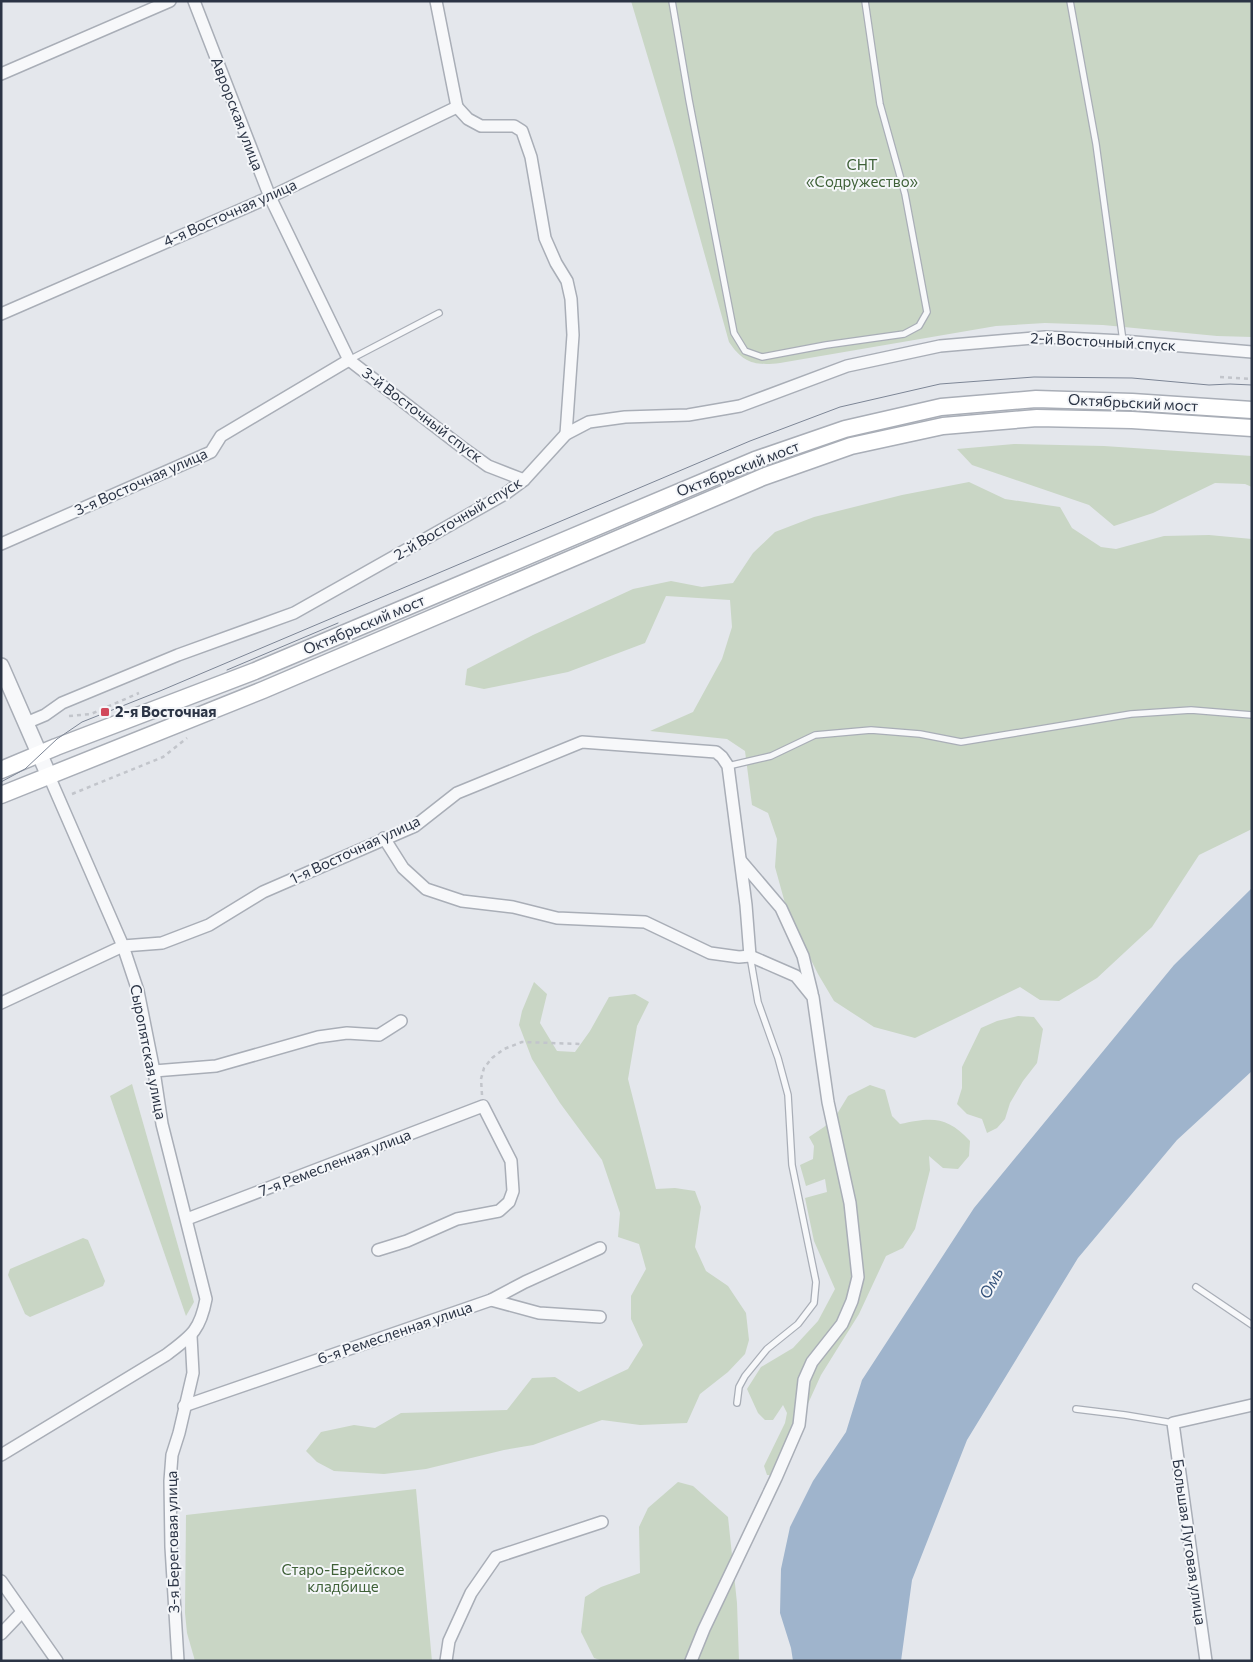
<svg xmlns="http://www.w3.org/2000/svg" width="1253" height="1662" viewBox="0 0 1253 1662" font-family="Commissioner,sans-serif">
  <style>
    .green { fill: #c9d6c5 }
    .water { fill: #9fb4cc }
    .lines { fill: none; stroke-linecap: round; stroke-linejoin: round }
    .service-casing { stroke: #a9aeb7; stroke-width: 8 }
    .minor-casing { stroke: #a9aeb7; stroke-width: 14 }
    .tertiary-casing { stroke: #a9aeb7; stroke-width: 18 }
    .secondary-casing { stroke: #a9aeb7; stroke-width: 19 }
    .path { stroke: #c2c5cb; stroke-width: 2.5; stroke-dasharray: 4 4; stroke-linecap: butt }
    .service { stroke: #f7f8fa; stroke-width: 5.5 }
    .minor { stroke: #f7f8fa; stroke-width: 11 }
    .tertiary { stroke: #f7f8fa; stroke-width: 15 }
    .secondary { stroke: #fff; stroke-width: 16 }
    .tram { stroke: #7d8696; stroke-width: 1 }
    .poi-dot { fill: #d1495b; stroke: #f4f6f9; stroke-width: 2 }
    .labels { text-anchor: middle; stroke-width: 4; stroke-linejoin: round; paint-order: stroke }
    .street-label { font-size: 15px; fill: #2b3445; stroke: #f4f6f9 }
    .park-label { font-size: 15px; fill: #3f6138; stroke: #f4f6f9 }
    .poi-label { font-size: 15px; font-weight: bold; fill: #2b3445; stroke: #f4f6f9; text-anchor: start }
    .water-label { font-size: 16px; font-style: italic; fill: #34527a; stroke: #f4f6f9 }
  </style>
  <rect width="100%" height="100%" fill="#e4e7ec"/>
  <g class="green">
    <path d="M 631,1 L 1252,1 L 1252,337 L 1217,336 L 1103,325 L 1045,323 L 996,326 L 780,363 C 755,366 743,363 729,342 L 675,148 Z"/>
    <polygon points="1014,444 1104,446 1252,456 1252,487 1245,484 1215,483 1153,513 1114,526 1089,505 972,465 957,449"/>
    <polygon points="969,482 1005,499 1060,507 1072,528 1101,547 1116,549 1164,536 1209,535 1252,539 1252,829 1199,855 1152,927 1097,978 1059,1001 1040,1000 1020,987 915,1038 874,1027 834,1001 818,974 788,914 775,867 777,839 768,813 752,805 745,751 727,739 650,731 693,712 722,659 732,627 730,600 666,596 645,643 568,672 484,689 465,685 467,669 533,635 633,589 671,581 702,587 733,583 753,553 775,532 814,517 902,495"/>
    <polygon points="534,982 547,994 540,1023 557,1051 575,1052 590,1031 609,997 635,994 649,1002 637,1026 628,1079 656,1189 675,1188 695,1191 701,1207 695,1247 706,1271 728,1286 746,1313 749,1340 745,1354 728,1372 700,1394 687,1423 640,1425 602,1420 533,1445 504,1450 426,1469 384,1474 334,1471 317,1462 306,1451 321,1432 354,1425 375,1428 401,1413 507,1410 532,1378 555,1377 579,1392 628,1369 643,1345 631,1319 631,1296 646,1269 639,1244 618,1237 620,1213 602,1160 560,1103 532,1059 519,1025 522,1011"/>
    <polygon points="1018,1016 1034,1017 1043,1029 1037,1063 1023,1081 1010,1103 1005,1119 997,1128 987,1133 982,1119 967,1114 957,1104 962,1088 962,1067 981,1028 997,1021"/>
    <polygon points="132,1084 194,1302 186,1316 110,1096"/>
    <path d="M 870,1085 L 885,1090 L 892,1116 L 900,1124 C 932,1117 947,1116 970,1141 L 969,1156 L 958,1169 L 943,1168 L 929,1156 L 930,1170 L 915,1229 L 903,1248 L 886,1256 L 859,1314 L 821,1375 L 806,1408 L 793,1423 L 774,1471 L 770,1475 L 767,1475 L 764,1466 L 785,1423 L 787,1413 L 783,1405 L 773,1420 L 765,1420 L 758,1413 L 747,1389 L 761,1367 L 793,1348 L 818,1321 L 835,1289 L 814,1241 L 805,1198 L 827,1192 L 825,1179 L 806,1186 L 800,1165 L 813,1159 L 814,1146 L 809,1137 L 824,1127 L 837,1114 L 848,1096 Z"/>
    <polygon points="83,1238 88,1240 105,1281 103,1286 30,1317 25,1314 8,1275 10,1269"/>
    <polygon points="678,1482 693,1486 728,1517 737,1603 739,1661 603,1661 594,1658 581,1632 585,1597 601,1587 640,1573 639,1527 648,1508"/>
    <polygon points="416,1489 432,1661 195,1661 187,1633 185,1613 186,1515"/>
  </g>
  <polygon class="water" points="1252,888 1252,1071 1177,1140 1078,1258 967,1440 912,1580 901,1661 793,1661 791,1648 780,1613 781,1569 790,1527 813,1481 846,1432 862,1380 974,1208 1174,965"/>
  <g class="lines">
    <g class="service-casing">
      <g id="service">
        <polyline points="672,1 689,100 734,333 745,351 762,357 826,345 904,334 919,326 927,312 905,194 880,104 865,1"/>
        <polyline points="1070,1 1096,144 1123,341"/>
        <polyline points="349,360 439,313"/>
        <polyline points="728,766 771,756 815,735 871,730 920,734 961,742 1131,714 1191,710 1252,715"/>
        <polyline points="1196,1287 1252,1325"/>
        <polyline points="737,1403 739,1387 745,1376 767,1349 798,1324 814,1303 816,1282 792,1165 788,1095 778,1058 758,1002 750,956"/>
        <polyline points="1076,1409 1125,1415 1173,1423"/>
      </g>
    </g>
    <g class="minor-casing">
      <g id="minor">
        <polyline points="194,1 270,197 349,360 463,448 488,466 524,480"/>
        <polyline points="436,1 457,107"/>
        <polyline points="1,74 170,1"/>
        <polyline points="457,107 468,119 481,126 514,126 522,131 531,157 545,238 556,263 567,281 571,299 573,335 566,434"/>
        <polyline points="1,314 270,197 457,107"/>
        <polyline points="1,544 211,452 221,436 349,360"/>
        <polyline points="26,723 45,715 62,703 178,655 294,613 505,494 524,480 566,434 589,422 625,417 688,415 740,406 847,366 940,346 1045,337 1123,341 1252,352"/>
        <polyline points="384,838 403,868 426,889 462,901 513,907 557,918 645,922 710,953 739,957 750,956"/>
        <polyline points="741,861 781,908 803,956 812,993"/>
        <polyline points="1,1003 123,946 162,943 209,925 263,892 415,826 457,793 582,742 716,752 722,757 728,766 746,905 750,956"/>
        <polyline points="154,1071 216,1066 318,1037 347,1033 379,1035 401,1021"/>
        <polyline points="187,1219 483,1106 511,1161 513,1191 509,1202 499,1211 457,1219 407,1241 378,1250"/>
        <polyline points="491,1300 539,1313 600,1317"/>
        <polyline points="184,1406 491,1300 525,1282 600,1248"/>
        <path d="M 1,1455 L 166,1355 C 191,1336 200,1331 206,1299 L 162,1124 L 154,1071 L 138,991 L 123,946 L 49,776"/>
        <polyline points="1,1581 57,1661"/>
        <polyline points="1,1634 22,1612"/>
        <polyline points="178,1661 171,1547 170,1481 172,1455 179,1433 193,1373 191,1336"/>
        <polyline points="446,1661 449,1641 471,1593 496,1557 602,1522"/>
        <polyline points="691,1661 704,1629 776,1478 799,1425 804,1380 812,1362 842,1324 852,1301 858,1277 850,1203 828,1102 813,997 796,976 750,956"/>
        <polyline points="1206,1661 1173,1423 1252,1405"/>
      </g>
    </g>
    <g class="tertiary-casing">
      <polyline id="tertiary" points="1,666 49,776"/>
    </g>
    <g class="secondary-casing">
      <g id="secondary">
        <polyline points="1,770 56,747 255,671 755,460 845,429 941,407 1036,399 1132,402 1252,410"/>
        <polyline points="1,795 263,690 763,477 851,446 943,426 1037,418 1132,420 1252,428"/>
      </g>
    </g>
    <g class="path">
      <polyline points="1220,377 1252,379"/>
      <polyline points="69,716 91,714 139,693"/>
      <polyline points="72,794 163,757 187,738"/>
      <polyline points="482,1095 481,1079 484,1068 492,1058 504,1049 522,1042 581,1044"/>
    </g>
    <use href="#service" class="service"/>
    <use href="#minor" class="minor"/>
    <use href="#tertiary" class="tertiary"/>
    <use href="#secondary" class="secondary"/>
    <g class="tram">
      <polyline points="227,670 338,623"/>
      <polyline points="1,782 25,769 57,739 82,722 160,691 750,441 840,407 940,384 1034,377 1132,378 1209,385 1230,384 1252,385"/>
    </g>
  </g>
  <rect class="poi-dot" x="100" y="707" width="10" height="10" rx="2.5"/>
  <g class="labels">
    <g class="street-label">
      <text transform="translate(237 114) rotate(69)" y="5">Аврорская улица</text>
      <text transform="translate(230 213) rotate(-24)" y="5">4-я Восточная улица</text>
      <text transform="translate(1103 342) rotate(3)" y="5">2-й Восточный спуск</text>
      <text transform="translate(1133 403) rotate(3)" y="5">Октябрьский мост</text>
      <text transform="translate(422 415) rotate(37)" y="5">3-й Восточный спуск</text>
      <text transform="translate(738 469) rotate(-21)" y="5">Октябрьский мост</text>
      <text transform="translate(141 482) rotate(-24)" y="5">3-я Восточная улица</text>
      <text transform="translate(458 519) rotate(-31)" y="5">2-й Восточный спуск</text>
      <text transform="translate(364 625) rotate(-23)" y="5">Октябрьский мост</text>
      <text transform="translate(355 850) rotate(-25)" y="5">1-я Восточная улица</text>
      <text transform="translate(148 1052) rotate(79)" y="5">Сыропятская улица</text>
      <text transform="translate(335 1163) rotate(-21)" y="5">7-я Ремесленная улица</text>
      <text transform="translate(395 1333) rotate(-19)" y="5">6-я Ремесленная улица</text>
      <text transform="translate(173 1542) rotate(-91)" y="5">3-я Береговая улица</text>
      <text transform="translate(1189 1542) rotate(82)" y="5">Большая Луговая улица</text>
    </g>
    <g class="park-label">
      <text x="862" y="170">СНТ<tspan x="862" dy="17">«Содружество»</tspan></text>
      <text x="343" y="1575">Старо-Еврейское<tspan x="343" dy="17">кладбище</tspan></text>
    </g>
    <g class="poi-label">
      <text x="115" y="717">2-я Восточная</text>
    </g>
    <g class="water-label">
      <text transform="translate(991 1283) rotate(-62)" y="6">Омь</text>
    </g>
  </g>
  <rect width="1253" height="1662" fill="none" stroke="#2b3445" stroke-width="5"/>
</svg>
